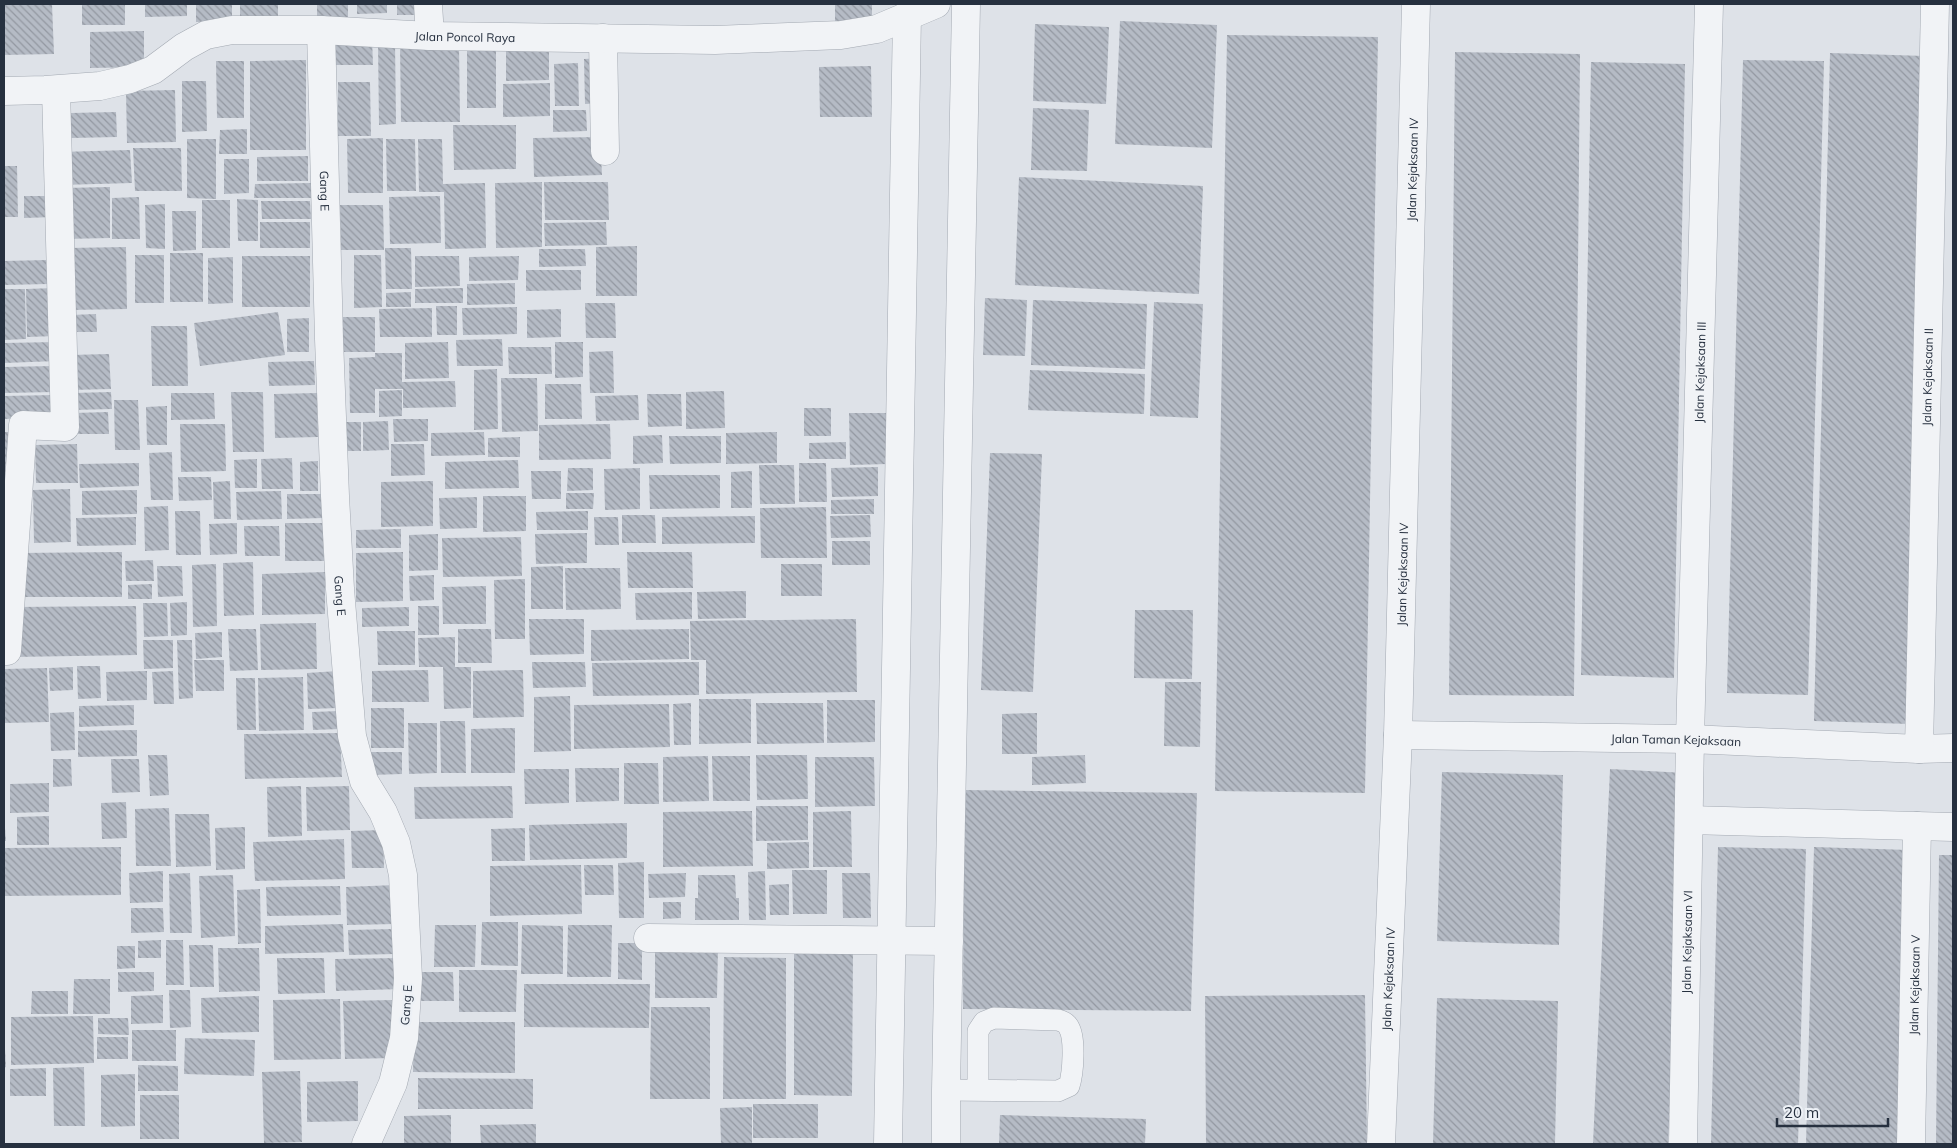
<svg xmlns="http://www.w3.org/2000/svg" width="1957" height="1148" viewBox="0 0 1957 1148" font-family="Mulish,sans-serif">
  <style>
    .building { fill: url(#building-back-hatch) }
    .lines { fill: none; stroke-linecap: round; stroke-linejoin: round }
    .lane-casing { stroke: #a3a9b2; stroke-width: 22 }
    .street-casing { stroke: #a3a9b2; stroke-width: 29 }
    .lane { stroke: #f1f3f6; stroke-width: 21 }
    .street { stroke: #f1f3f6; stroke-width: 28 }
    .labels { text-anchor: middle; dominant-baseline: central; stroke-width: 4.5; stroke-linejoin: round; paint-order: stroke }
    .street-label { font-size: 12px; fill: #26303f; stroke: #edf1f6 }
  </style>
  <defs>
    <pattern id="building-back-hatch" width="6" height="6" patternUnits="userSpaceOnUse" patternTransform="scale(1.25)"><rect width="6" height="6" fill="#b5bbc5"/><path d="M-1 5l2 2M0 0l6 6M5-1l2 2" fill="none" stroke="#9398a1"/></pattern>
  </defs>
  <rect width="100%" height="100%" fill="#dee2e8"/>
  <!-- building -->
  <path class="building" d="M4,4h48l2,50 -50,1z
    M82,4h43v21h-43z
    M145,4h42v12l-42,1z
    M196,4h36v18h-36z
    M240,4h38v19h-38z
    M317,4h31v16h-31z
    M357,4h30v9l-30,1z
    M397,4h26v11h-26z
    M835,4h37v24h-37z
    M1120,21l97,4 -5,123 -97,-4z
    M1035,24l74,3 -3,77 -73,-3z
    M144,31v36l-54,1v-36z
    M1227,35l151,2 -13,756 -150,-2z
    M332,38h40l1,27h-41z
    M378,42h17l1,82 -17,1z
    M459,43l1,79h-59l-1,-78z
    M506,47h43v33l-43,1z
    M467,51h29v57h-29z
    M1455,52l125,2 -6,642 -125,-1z
    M1830,53l95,3 -15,668 -96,-3z
    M603,58l1,45 -19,1 -1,-45z
    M306,60v90h-56v-89z
    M1743,60l81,1 -16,634 -81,-2z
    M216,61h28v57h-27z
    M1591,62l94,2 -11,614 -93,-3z
    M578,63l1,43h-24l-1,-42z
    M871,66l1,51h-52l-1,-50z
    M182,81h24l1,50 -25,1z
    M338,82h32l1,54h-33z
    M550,83v33l-47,1v-33z
    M175,90l1,52 -49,1 -1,-52z
    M1033,108l56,2 -2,61 -56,-1z
    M553,110h33l1,21 -34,1z
    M116,112l1,25 -46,1v-25z
    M453,125h63v44l-62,1z
    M247,129v25h-28l1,-24z
    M600,137l2,38 -68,2 -1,-39z
    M383,138v55h-35l-1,-54z
    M187,139h29v60l-29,-1z
    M386,139h29l1,52h-29z
    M418,139h24l1,45 42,-1 1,65 -41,1 -1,-57h-25z
    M133,148h48l1,43h-47z
    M130,150l2,33 -71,2 -1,-33z
    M308,156v25h-51v-24z
    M224,159h25v34l-25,1z
    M4,166h13l1,51h-14z
    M1019,177l184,9 -4,108 -184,-9z
    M542,182v65l-46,1 -1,-65z
    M544,182h64l1,38h-64z
    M311,183v15h-57l1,-14z
    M110,187v51l-46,1v-51z
    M24,196h29l1,21 -30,1z
    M440,196l1,47 -51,1 -1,-47z
    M139,197l1,42h-28v-41z
    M237,199l21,1v41h-20z
    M202,200h28v48h-28z
    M261,201h49l1,18h-49z
    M165,204v45l-19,-1 -1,-43z
    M340,205h43l1,45h-43z
    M172,211h24v39l-23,1z
    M260,222h50v26h-50z
    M606,222l1,23 -62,1 -1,-23z
    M637,246v50h-41v-49z
    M126,247l1,62 -58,1 -1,-62z
    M385,248h26l1,41h-26z
    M539,249h46l1,17 -47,1z
    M170,253h33v49h-33z
    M135,255h29v48h-29z
    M354,255h27l1,52 -28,1z
    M242,256h68v51h-68z
    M415,256h44l1,30 -45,1z
    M519,256l-1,24 -49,1v-24z
    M233,257v46l-25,1v-46z
    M48,260v24l-44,1v-24z
    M526,270h55v20l-55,1z
    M515,283v21l-48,1v-21z
    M55,288l1,48 -29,1 -1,-48z
    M463,288v15h-48v-14z
    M4,289h21l1,50 -22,1z
    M411,292v15h-25v-14z
    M985,298l42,2 -2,56 -42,-1z
    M1033,300l114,4 -2,65 -114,-4z
    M1154,302l49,2 -5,114 -48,-2z
    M585,303h30l1,35h-30z
    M436,306h21v29h-20z
    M517,307v27l-54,1 -1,-27z
    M432,308v29h-52l-1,-28z
    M561,309v28l-34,1v-28z
    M278,312l7,43 -85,11 -6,-43z
    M96,314l1,18h-26v-17z
    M343,317h32v35h-32z
    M309,318v34h-22v-33z
    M151,326h36l1,60h-36z
    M502,339l1,27h-46l-1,-26z
    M57,342v19l-53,2v-20z
    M448,342l1,36 -44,1v-36z
    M555,342h28v35l-28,1z
    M508,347h43l1,27h-43z
    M613,351l1,42h-24l-1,-41z
    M375,353h27v29l53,-1 1,26 -53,1v-19h-28v24h-25l-1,-55 26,-1z
    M109,354l2,35 -41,1v-35z
    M314,361l1,24 -46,1 -1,-24z
    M53,366l1,26 -50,1v-26z
    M497,369l1,60 -24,1v-60z
    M1030,370l115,4 -1,40 -116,-4z
    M501,378h36l1,53 -36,1z
    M545,384h36l1,35h-37z
    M402,390v26l-23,1v-26z
    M724,391l1,37 -39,1v-37z
    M111,392l1,17 -39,1v-17z
    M231,392h32l1,60h-31z
    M171,393h43l1,26 -44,1z
    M317,393l1,44 -43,1 -1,-44z
    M647,394h34l1,32 -34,1z
    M55,395v22l-51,2v-23z
    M638,395l1,25 -43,1 -1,-25z
    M114,400h24l2,50h-25z
    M167,406v39h-20l-1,-38z
    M804,408h27v28h-27z
    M108,412l1,22h-35v-21z
    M849,413h38l1,51 -38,1z
    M393,419h35v22l-34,1z
    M388,421l1,29 -26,1v-29z
    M336,422h25v29h-24z
    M180,424h45l1,47 -45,1z
    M610,424l1,35 -72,1v-35z
    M4,432h9l1,40h-10z
    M484,432l1,23 -54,1v-23z
    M777,432v31l-51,1v-31z
    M662,435l1,28 -30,1v-28z
    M669,436h52v27l-51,1z
    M520,437v20h-32v-19z
    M846,442v17h-37v-16z
    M77,444l1,39h-42l-1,-38z
    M391,444h33l1,31 -34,1z
    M172,452l1,48h-22l-2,-47z
    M990,453l52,1 -9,238 -52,-2z
    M292,458l1,31h-31l-1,-30z
    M257,459v29h-22l-1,-28z
    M518,460l1,28 -74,1v-27z
    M318,461v30h-18v-29z
    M139,463v23l-59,2 -1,-24z
    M799,463h27l1,39h-28z
    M759,465h35l1,39h-35z
    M878,467v29l-46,1 -1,-29z
    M568,468h25v22l-26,1z
    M640,468v41l-35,1 -1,-41z
    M531,471h30v28h-29z
    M752,471v37h-21v-36z
    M649,475h71v33l-70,1z
    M178,477h33l1,23 -33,1z
    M230,481l1,38h-17l-1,-37z
    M433,481v45l-52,1v-45z
    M70,489l1,53 -37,1 -1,-53z
    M137,490v24l-55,1v-24z
    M281,491l1,28 -45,1 -1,-28z
    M566,493h28l-1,16h-27z
    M287,494h35l1,24 -36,1z
    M483,496h43v35l-43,1z
    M477,497v31l-37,1 -1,-31z
    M874,499v15h-43v-14z
    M168,506l1,44 -24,1 -1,-44z
    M826,507l1,51h-66l-1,-50z
    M175,511h25l1,44h-25z
    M588,511v19h-51l-1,-18z
    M622,515h33l1,28h-34z
    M870,515l1,22 -40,1 -1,-22z
    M755,516v27l-93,1v-27z
    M136,517v28l-59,1 -1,-28z
    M594,517h24l1,28h-24z
    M237,523v31l-27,1 -1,-31z
    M285,523h38l1,38h-39z
    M244,526h35l1,30h-35z
    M401,529v19h-45v-18z
    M587,533v30l-51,1 -1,-30z
    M438,534v36l-29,1v-36z
    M521,537l1,39 -79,1 -1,-39z
    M832,541h38v24h-38z
    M122,552v45h-103v-44z
    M403,552v49l-47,1v-49z
    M627,552h65l1,36h-65z
    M153,560l1,21h-28l-1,-20z
    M253,562l1,53 -30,1 -1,-53z
    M216,564l1,62 -24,1 -1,-62z
    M781,564h41v32h-41z
    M157,566h25l1,30 -25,1z
    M563,566v43h-32v-42z
    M565,568h55l1,41 -55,1z
    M325,572v42l-63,1v-41z
    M434,575v25l-24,1 -1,-25z
    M525,579v60h-30l-1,-59z
    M152,584v15h-24v-14z
    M486,586v38h-43l-1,-37z
    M746,591v27l-48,1 -1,-27z
    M692,592v27l-56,1 -1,-27z
    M187,602v33l-16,1 -1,-33z
    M143,603h24l1,33 -24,1z
    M136,606l1,49 -124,2v-50z
    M418,606h21v29h-21z
    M409,607v19l-47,1v-19z
    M1135,610h58l-1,69 -58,-1z
    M529,619h55v35l-54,1z
    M856,619l1,73 -151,2v-34h-15l-1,-39z
    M316,623l1,46 -56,1 -1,-46z
    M228,629h28l2,41 -28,1z
    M458,629h33l1,34h-34z
    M689,629v30l-98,2v-31z
    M377,631h38v34h-37z
    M222,632v25l-26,2 -1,-26z
    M455,637v30h16v41l-27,1 -1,-42h-24l-1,-29z
    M143,640h30v28l-29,1z
    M177,640h15l1,58 -14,1z
    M194,660h30v31h-28z
    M532,662h53l1,25 -53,1z
    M699,662v33l-106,1 -1,-33z
    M77,666h23l1,32 -23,1z
    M73,667v23l-23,1 -1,-23z
    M47,668l2,54 -45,1v-54z
    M428,670l1,32h-57v-31z
    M523,670l1,47 -51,1v-47z
    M147,671v29l-40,1 -1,-29z
    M173,671l1,33h-20l-2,-32z
    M338,671v37l-30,1 -1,-36z
    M303,677l1,53 -45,1 -1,-53z
    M236,678h19l1,52h-19z
    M1165,682h36l-1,65 -36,-1z
    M570,696l1,55 -37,1v-55z
    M699,699h52v44l-52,1z
    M827,700h48v42l-48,1z
    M691,703v42h-17l-1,-41z
    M756,703h67l1,40 -67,1z
    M669,704l1,43 -96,2v-44z
    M134,705v20l-55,2v-21z
    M371,708h33v40h-33z
    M340,711v18l-27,1 -1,-18z
    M74,712l1,38 -24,1 -1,-38z
    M1037,713v41h-35v-40z
    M440,721h25l1,52h-25z
    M408,723h29v50l-28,1z
    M515,728v45h-44v-44z
    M137,730v26l-59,1v-26z
    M340,733l2,44 -97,2 -1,-45z
    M371,752h31v22l-31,1z
    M148,755h19l2,40 -19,1z
    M756,755h51l1,44 -51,1z
    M1085,755l1,28 -54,2v-28z
    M708,756l1,45 -46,1v-45z
    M712,756h38v45h-37z
    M815,757h59l1,49 -60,1z
    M53,759h18l1,27 -19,1z
    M111,759h28l1,33 -28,1z
    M624,763h34l1,41h-35z
    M575,768h44v33l-43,1z
    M524,769h45v34l-44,1z
    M1610,769l76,4 -18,371h-75z
    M1442,772l121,3 -4,170 -122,-4z
    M49,783v29l-39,1v-29z
    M301,786l1,50 -34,1 -1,-50z
    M349,786l1,44 -43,1 -1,-44z
    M512,786l1,32 -98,1 -1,-32z
    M964,790l233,3 -6,218 -228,-2z
    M126,802l1,36 -25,1 -1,-36z
    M756,806h52v34l-52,1z
    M169,808l2,58h-35l-1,-57z
    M752,811l1,55 -90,1v-55z
    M851,811l1,56h-39v-55z
    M175,814h34l2,52 -35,1z
    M49,816v29h-32v-28z
    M627,823v35l-97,2 -1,-35z
    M245,827v42l-29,1 -1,-42z
    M4,828h1l1,13h-2z
    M525,828v33h-33l-1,-32z
    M383,830l1,38h-32l-1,-37z
    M344,839l1,40 -90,2 -2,-39z
    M809,842v26l-42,1v-26z
    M121,847v48l-117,1v-48z
    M1718,847l88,2 -8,295h-87z
    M1814,847l95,3 -8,294h-95z
    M1939,855h14v289h-17z
    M644,862v56h-25l-1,-55z
    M581,865l1,49 -92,2v-50z
    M584,865h29l1,30h-29z
    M792,870h35v44h-34z
    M163,871v31l-33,1 -1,-30z
    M765,871l1,49h-17l-1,-48z
    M190,873l2,60h-22l-1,-59z
    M686,873l-1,24 -36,1 -1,-24z
    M842,873h28l1,45h-28z
    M233,875l2,61 -34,2 -2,-62z
    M698,875h37l1,23h3v22h-44v-22h3z
    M789,884v31h-19l-1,-30z
    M395,885l1,39 -49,1 -1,-38z
    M340,886l1,29 -74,1 -1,-29z
    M260,889l1,54 -23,1 -1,-54z
    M663,902h18v16l-18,1z
    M131,908h32l1,24 -33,1z
    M482,922h36v44l-37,-1z
    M343,924l1,28 -79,2v-28z
    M435,925h41l-1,42h-41z
    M522,925l41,1v48h-42z
    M568,925h44l-1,52h-44z
    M395,929v25l-46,1 -1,-25z
    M161,940v18h-23v-17z
    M166,940h17l1,45h-18z
    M618,943h24v37l-24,-1z
    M189,945h24l1,42h-24z
    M117,946h18v22l-18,1z
    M655,947h63l-1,51h-62z
    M218,948h41l1,43 -41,1z
    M794,951h59l-1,145 -58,-1z
    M724,957l62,1v141h-63z
    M277,958h47l1,35 -47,1z
    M400,958l1,31 -65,2 -1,-32z
    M459,970h58l-1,42h-57z
    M118,972h36v19l-36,1z
    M420,972h33l1,29h-35z
    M74,979h36v35h-37z
    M524,984h126l-1,44 -125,-1z
    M169,990h21l1,37 -21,1z
    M32,991h36v23h-37z
    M163,995v28l-32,1v-28z
    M1365,995l2,149h-161l-1,-148z
    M259,996v36l-57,1 -1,-35z
    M1437,998l121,3 -3,143h-122z
    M340,999l1,60 -67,1 -1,-60z
    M393,1000l1,58 -49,1 -2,-58z
    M651,1007h59v92h-60z
    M93,1016l1,47 -83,2v-48z
    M98,1018h30l1,17 -31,-1z
    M414,1022h101v51l-102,-1z
    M132,1030h44v31h-44z
    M97,1037h31v22h-31z
    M185,1038l70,2 -1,36 -70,-2z
    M4,1049h1l1,18 -2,1z
    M138,1065l40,1v25h-40z
    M84,1067l1,59h-31l-1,-58z
    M46,1068v28h-36v-27z
    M300,1071l2,71 -38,1 -2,-71z
    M135,1074v52l-34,1v-52z
    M418,1078l115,1v30h-115z
    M358,1081v40l-51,1v-40z
    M140,1095h39v44h-39z
    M753,1104h65v34h-65z
    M752,1107v37h-31l-1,-36z
    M451,1115v29h-47v-28z
    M1000,1115l146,4 -1,25h-146z
    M536,1124v20h-55l-1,-19z"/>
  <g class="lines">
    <!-- lane casing -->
    <g class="lane-casing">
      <path id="lane" d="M946,1090l112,1 11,-5c4,-12 7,-49 -1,-60 -2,-3 -6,-5 -10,-6l-64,-2 -10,4 -6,9v58"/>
    </g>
    <!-- street casing -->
    <g class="street-casing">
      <g id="street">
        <path d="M428,4l2,32"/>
        <path id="s1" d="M321,30l8,309 6,157 5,93 12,147 12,45 19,31 13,31 7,32 5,103 -4,60 -11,45 -27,61"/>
        <path d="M603,38l2,113"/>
        <path id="s2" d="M4,91l41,-1 55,-4 30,-7 23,-9 31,-23 22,-12 26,-5h89l109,6 285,4 126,-5 36,-6 59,-25"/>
        <path d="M4,651h3l16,-226 42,2 -9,-337"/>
        <path id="s3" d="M1398,735l292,4 229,10 34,-1"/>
        <path id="s4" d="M1919,749l16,-745"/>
        <path d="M1689,820l264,7"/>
        <path d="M648,938l301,3"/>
        <path d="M888,1144l19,-1129"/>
        <path d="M946,1144v-54l20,-1086"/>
        <path id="s5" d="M1381,1144l17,-409 18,-731"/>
        <path id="s6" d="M1683,1144l7,-405 19,-735"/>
        <path id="s7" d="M1911,1144l6,-318"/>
      </g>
    </g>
    <!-- lane -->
    <use href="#lane" class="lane"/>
    <!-- street -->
    <use href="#street" class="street"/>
  </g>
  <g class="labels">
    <!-- street labels -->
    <g class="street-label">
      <text stroke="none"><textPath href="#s2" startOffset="475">Jalan Poncol Raya</textPath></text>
      <text stroke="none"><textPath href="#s5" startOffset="975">Jalan Kejaksaan IV</textPath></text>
      <text stroke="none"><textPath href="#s1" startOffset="161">Gang E</textPath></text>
      <text stroke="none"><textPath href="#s6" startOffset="772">Jalan Kejaksaan III</textPath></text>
      <text stroke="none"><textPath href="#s4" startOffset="372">Jalan Kejaksaan II</textPath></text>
      <text stroke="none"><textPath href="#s5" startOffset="570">Jalan Kejaksaan IV</textPath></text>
      <text stroke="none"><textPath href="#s1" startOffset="566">Gang E</textPath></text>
      <text stroke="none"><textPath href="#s3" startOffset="278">Jalan Taman Kejaksaan</textPath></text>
      <text stroke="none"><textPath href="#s6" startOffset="202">Jalan Kejaksaan VI</textPath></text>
      <text stroke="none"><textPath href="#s5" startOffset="165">Jalan Kejaksaan IV</textPath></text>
      <text stroke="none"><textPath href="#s7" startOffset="159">Jalan Kejaksaan V</textPath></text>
      <text transform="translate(406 1005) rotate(-86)">Gang E</text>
    </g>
  </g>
  <!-- border -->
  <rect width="1957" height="1148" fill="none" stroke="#26303f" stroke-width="10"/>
  <!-- scale -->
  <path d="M1777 1118v8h111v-8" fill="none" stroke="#26303f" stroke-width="2.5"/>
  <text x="1784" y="1118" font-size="15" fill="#26303f" stroke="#edf1f6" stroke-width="4" paint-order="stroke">20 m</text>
</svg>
